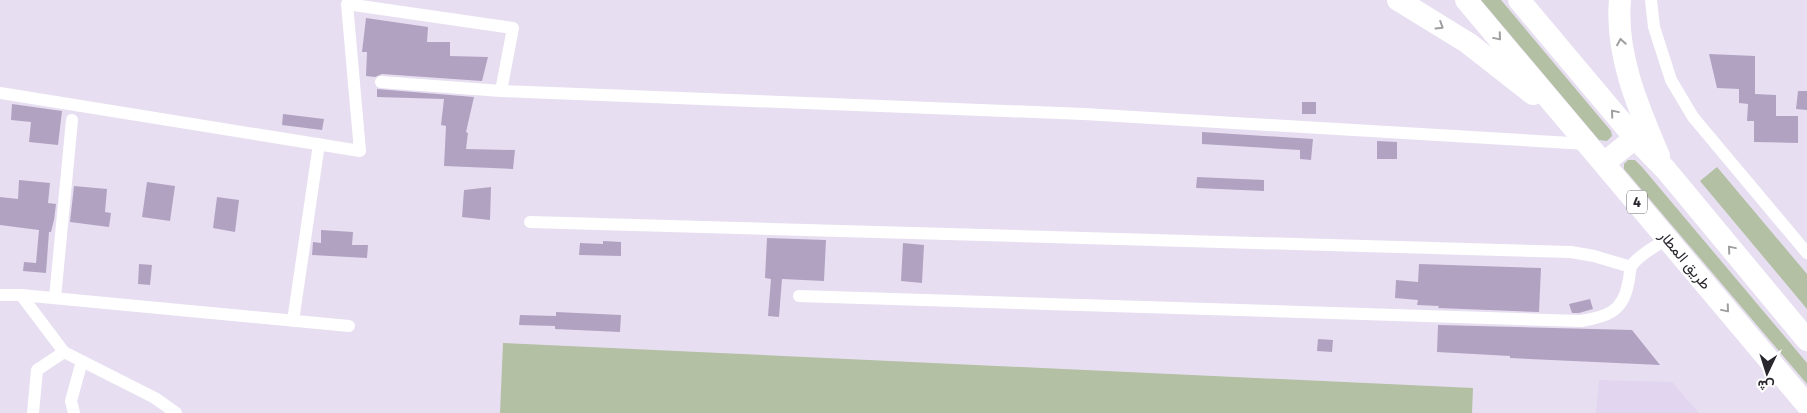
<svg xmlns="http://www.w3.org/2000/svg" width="1807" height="413" viewBox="0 0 1807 413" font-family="'Fira Sans',Vazirmatn,sans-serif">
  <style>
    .built { fill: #e1d5ef }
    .green { fill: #b3c0a3 }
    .building { fill: #b1a2c2 }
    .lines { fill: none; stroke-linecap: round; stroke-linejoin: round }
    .street { stroke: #fff; stroke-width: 12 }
    .highway { stroke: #fff; stroke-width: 22 }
    .oneway { stroke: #9f9da0 }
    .labels { text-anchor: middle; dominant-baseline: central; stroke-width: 4; stroke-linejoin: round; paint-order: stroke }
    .shield { fill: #fff; stroke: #69676c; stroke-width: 1 }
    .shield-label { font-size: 14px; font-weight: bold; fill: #29262d }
    .street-label { font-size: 15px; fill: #29262d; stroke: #fff }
  </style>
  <rect width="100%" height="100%" fill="#e7dff1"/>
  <!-- built -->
  <path class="built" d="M1599,380l73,2 27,31h-103z"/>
  <!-- green -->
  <path class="green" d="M1481,0h20l110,131 1,5 -5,5 -8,-1z
    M1628,160h7l7,7 165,196v21l-183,-215v-5z
    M1717,167l90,107v35l-107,-128z
    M503,343l970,45 -1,25h-972z"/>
  <!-- building -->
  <path class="building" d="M366,18l62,9 -1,15h23v14l38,1 -6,24 -100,-7 -7,3 -9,-1 1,-24h-5z
    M1709,54l46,2v38l21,1v21h22v27l-44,-1v-21h-7l1,-17 -9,-1v-14l-22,-1z
    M377,89l97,8 -8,35 2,1 -2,16 49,1 -2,19 -69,-3 2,-40 -5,-1 3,-26 -67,-2z
    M1798,91h9v19l-11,-1z
    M1302,102h14v12h-14z
    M12,104l50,7 -4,34 -29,-3 2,-20 -20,-2z
    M283,114l41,5 -2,11 -40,-5z
    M1202,132l111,7 -2,21 -11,-1v-9l-98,-6z
    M1377,141l20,1v17h-20z
    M1197,177l67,3v11l-68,-3z
    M19,180l31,3 -2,20 8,1 -2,16 -3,12h-2l-3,41 -23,-2 1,-9 12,1 3,-33 -39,-5v-28l18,2z
    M147,182l28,4 -5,35 -28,-4z
    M74,186l33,3 -2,23 6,1 -2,14 -39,-5z
    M491,187l-1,33 -28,-3 2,-27z
    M217,197l22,3 -4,32 -22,-4z
    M321,230l32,2 -1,13h16l-1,13 -55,-3 1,-13 8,1z
    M767,238l59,2 -2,41 -42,-2 -3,38 -11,-1 3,-37 -6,-1z
    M603,241l18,1v14l-42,-1 1,-12 23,1z
    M903,243l21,2 -2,38 -21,-2z
    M139,264l13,1 -2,20 -12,-1z
    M1419,264l122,4 -2,44 -101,-4 1,-2 -22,-1 1,-5 -23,-2 1,-18 22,2z
    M1590,299l3,10 -14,4h-7l-3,-9z
    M556,312l65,3 -1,17 -65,-3v-3l-36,-1 1,-10 36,1z
    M1438,325l194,5 28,35 -150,-7v-2l-73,-4z
    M1318,339l15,1 -1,12 -15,-1z"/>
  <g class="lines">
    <!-- street -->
    <path class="street" d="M1651,0l3,27 17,53 22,37 114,136
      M501,91l583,23 504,30
      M0,93l360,58 -13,-147 166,24 -12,63 -120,-9
      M530,222l1041,30 23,4 37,11
      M0,295h21l43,57 91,46 21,15
      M21,295l328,31
      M799,296l782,25c25,-4 42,-9 47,-37 2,-6 1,-14 4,-19 8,-11 23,-18 34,-26
      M55,298l17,-178
      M293,321l26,-177
      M33,413l4,-43 27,-18
      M74,413l-3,-12 11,-40"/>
    <!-- highway -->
    <path class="highway" d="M1398,0l70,43 65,51
      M1466,0l341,405
      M1519,0l116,138 31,32 141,170
      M1620,0c-5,54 18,107 39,156
      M1604,163l31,-25"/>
  </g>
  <!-- one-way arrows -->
  <defs><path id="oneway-chevron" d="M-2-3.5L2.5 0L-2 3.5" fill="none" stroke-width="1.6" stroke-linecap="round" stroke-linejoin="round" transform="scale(1.25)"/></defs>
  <g class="oneway">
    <use href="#oneway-chevron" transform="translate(1440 26) rotate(32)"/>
    <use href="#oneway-chevron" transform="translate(1498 37) rotate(50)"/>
    <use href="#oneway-chevron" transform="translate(1621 42) rotate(-99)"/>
    <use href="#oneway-chevron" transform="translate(1614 113) rotate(-130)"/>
    <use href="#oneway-chevron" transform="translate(1731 249) rotate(-130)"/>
    <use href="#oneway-chevron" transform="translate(1726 309) rotate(50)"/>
  </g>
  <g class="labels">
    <!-- shield labels -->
    <rect class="shield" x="1627" y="190.5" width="20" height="23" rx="4"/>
    <g class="shield-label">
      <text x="1637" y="202">4</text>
    </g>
    <!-- street labels -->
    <g class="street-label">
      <text transform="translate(1685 260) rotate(50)">طريق المطار</text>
    </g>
  </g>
  <!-- north arrow -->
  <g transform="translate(1767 373) rotate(184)" stroke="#ffffff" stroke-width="4" paint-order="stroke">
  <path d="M0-4L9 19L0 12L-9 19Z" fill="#29262d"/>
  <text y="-8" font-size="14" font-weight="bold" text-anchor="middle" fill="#29262d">ش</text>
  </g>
</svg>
